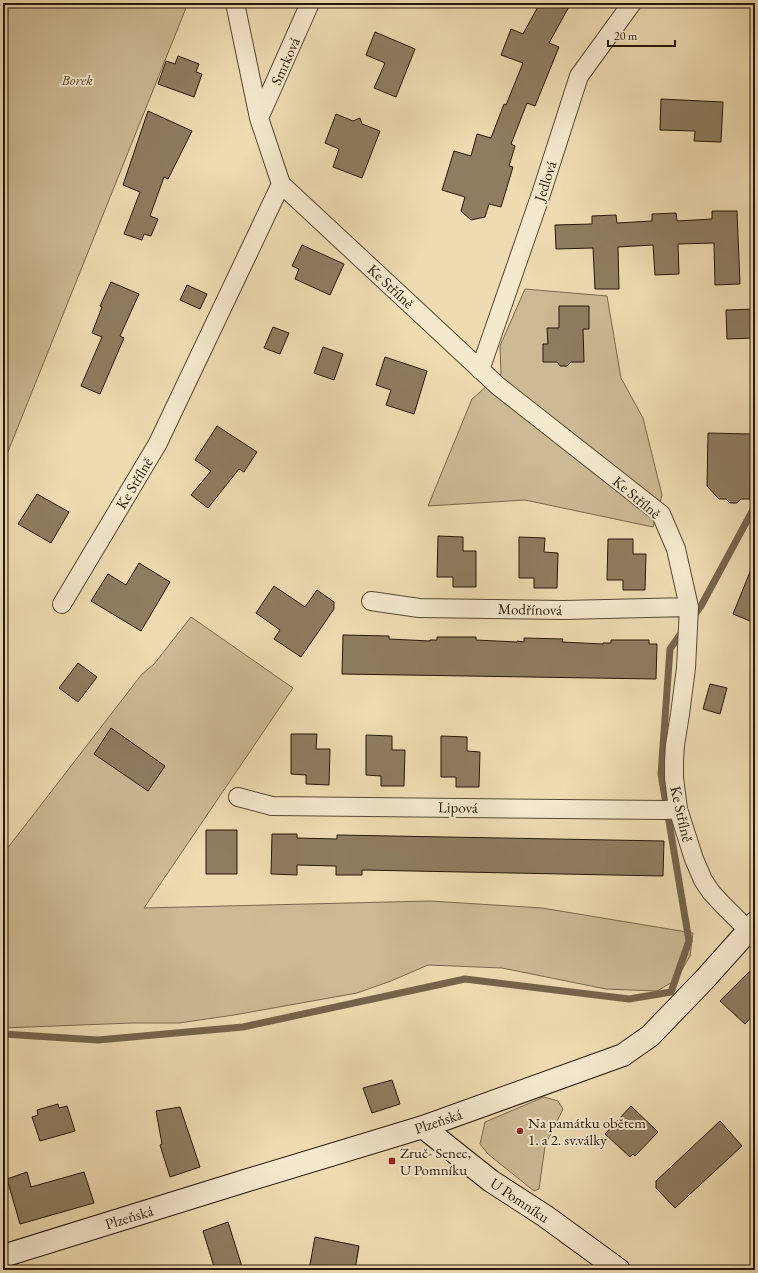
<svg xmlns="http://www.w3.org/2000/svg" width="758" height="1273" viewBox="0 0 758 1273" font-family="'EB Garamond',serif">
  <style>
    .green { fill: #ccba95; stroke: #79684e }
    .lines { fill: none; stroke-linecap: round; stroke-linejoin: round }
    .stream { stroke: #75644b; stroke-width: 7 }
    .building { fill: #8e7d60; stroke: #261707 }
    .street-casing { stroke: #584832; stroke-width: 20 }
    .secondary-casing { stroke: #261707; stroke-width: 24 }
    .street { stroke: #f4e8cd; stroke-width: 18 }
    .secondary { stroke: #f4e8cd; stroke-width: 22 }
    .poi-dot { fill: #8f2418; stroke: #f4e8cd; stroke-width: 1.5 }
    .labels { text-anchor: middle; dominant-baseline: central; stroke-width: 4; stroke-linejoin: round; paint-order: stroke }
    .street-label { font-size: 15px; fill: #261707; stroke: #f4e8cd }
    .park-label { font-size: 15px; font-style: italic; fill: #584832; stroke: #f4e8cd }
    .poi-label { font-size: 15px; fill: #261707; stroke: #f4e8cd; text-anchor: start }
  </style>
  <rect width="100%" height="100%" fill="#eedbb2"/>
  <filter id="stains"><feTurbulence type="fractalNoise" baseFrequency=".005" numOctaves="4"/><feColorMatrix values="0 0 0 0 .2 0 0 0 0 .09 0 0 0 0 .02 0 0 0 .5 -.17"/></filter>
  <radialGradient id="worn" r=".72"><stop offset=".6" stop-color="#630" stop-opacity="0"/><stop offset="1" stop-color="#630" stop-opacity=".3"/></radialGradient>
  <!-- green -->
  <path class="green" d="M3,3h185l-185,461z
    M525,289l82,7 14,82 22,40 19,77 -9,32 -128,-27 -97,6 44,-107 29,-25 -1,-28z
    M191,617l102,71 -149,220 286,-7 112,7 151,25 -3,23 -14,24 -19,11 -51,-2 -104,-21 -74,-3 -37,16 -34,12 -123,22 -55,8h-47l-129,5v-174l139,-180 12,-10z
    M544,1097l14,4 5,8 -18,37 -6,43 -5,2 -46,-37 -8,-10 5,-22z"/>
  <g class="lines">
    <!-- stream -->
    <path class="stream" d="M693,617l8,-11 54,-100
      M3,1034l95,6 145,-13 222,-48 164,20 42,-7 18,-51 -28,-167 9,-125 14,-20"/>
  </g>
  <!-- building -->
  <path class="building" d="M540,3h31l-22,40 10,4 -24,59 -8,-3 -16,41 4,2 -6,20 4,1 -12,40 -12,-3 -4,13 -14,3 -10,-9 4,-14 -23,-7 12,-39 17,5 6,-22 14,4 13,-34 2,1 17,-42 -22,-8 10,-26 12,5z
    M375,32l40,17 -19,48 -22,-9 11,-25 -19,-8z
    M178,56l21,8 -3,8 6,2 -8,23 -36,-13 8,-23 9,3z
    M661,99l62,3 -2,40 -27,-1 1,-10 -35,-1z
    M148,111l44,20 -24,48 -4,-2 -14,39 8,3 -7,17 -7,-2 -2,6 -18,-6 16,-42 -17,-7z
    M336,114l17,7 7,-3 2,6 18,7 -18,47 -29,-11 6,-18 -14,-6z
    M712,211h25l3,73 -25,1 -1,-42 -36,1 1,30 -24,1 -2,-30 -35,2 1,42h-24l-2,-41 -37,1 -1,-24 37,-1v-8l24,-1 1,8 35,-2v-7l24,-1 1,8 35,-2z
    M302,245l42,19 -14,31 -35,-16 4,-10 -7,-3z
    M111,282l28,12 -19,42 4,2 -24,56 -19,-8 21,-49 -10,-4 10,-26 -2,-1z
    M187,285l20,9 -7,15 -20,-9z
    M559,306h30v23h-6l1,33h-13l-4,4h-7l-3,-4h-14v-18h5l-1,-16h12z
    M755,309v29l-28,1 -1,-29z
    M273,327l16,6 -9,21 -16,-6z
    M323,347l20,7 -9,26 -20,-7z
    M385,357l42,14 -13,43 -28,-9 5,-15 -15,-5z
    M217,426l40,26 -13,20 -5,-3 -31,39 -17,-13 20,-24 -16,-11z
    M708,433l43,1 -1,65h-9l-4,4h-7l-4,-4h-7l-12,-13z
    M37,494l32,18 -18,31 -33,-19z
    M438,536l25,1v14h13v36h-23v-10h-16z
    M519,537l26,1 -1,14 14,1 -1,35h-23v-10h-15z
    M608,539h25v15h13l-1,36h-22v-10h-16z
    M754,562h1v61l-22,-9z
    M139,563l31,19 -29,49 -50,-30 17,-27 18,11z
    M274,586l31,21 12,-17 17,12v7l-33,48 -27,-18 6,-9 -24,-17z
    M343,635l46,1v3l41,2v-1h7v-3h39v3l41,2v-1l7,1v-4l39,1 -1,3 41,2v-1h8v-3h38v4h8l-1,35 -314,-5z
    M78,663l19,14 -19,25 -19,-14z
    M710,684l17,4 -7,26 -17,-5z
    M111,728l54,38 -17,25 -54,-37z
    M291,734h26l-1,15h14l-1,36 -23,-1v-9l-15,-1z
    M366,735l26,1v14h13l-1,36h-23v-10l-15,-1z
    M441,736l26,1v14l13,1 -1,35h-23v-10h-15z
    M206,830h31v44h-31z
    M272,834h25v4l40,1v-4l327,6 -1,35 -301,-6v5h-26v-9l-39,-1v10l-26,-1z
    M755,966v47l-10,11 -25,-23z
    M392,1080l8,24 -28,9 -9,-25z
    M58,1104l1,4 8,-2 8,25 -35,10 -8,-24 6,-2 -1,-5z
    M631,1106l27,26 -23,24 -2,-2 -3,3 -25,-23z
    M180,1107l20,60 -30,10 -10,-32 2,-1 -6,-33z
    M720,1121l22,25 -67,62 -19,-20v-7z
    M27,1172l4,15 53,-15 10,31 -74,21 -13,-45z
    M228,1222l15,48h-28l-12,-39z
    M315,1237l44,9 -4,24h-46z"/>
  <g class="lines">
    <!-- street casing -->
    <g class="street-casing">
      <path id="street" d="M235,3l24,115 22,66 217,202 163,128 15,35 13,58 -3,61 -6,46 -5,31 -1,16v17l4,31 16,50 9,21 8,12 12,13 32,32
        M259,118l51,-115
        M480,370l61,-176 38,-118 53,-73
        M371,601l48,7 145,2 125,-3
        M62,604l96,-161 123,-259
        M238,797l34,9 393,4 13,-1"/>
    </g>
    <!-- secondary casing -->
    <g class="secondary-casing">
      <path id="secondary" d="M423,1127l68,54 54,35 74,54
        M3,1256l245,-76 175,-53 200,-72 27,-19 54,-56 51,-57"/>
    </g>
    <!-- street -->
    <use href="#street" class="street"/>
    <!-- secondary -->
    <use href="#secondary" class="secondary"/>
  </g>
  <!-- markers -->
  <g class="poi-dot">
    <circle cx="520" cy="1131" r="4"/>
    <rect x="388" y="1157" width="8" height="8" rx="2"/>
  </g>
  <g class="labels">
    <!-- street labels -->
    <g class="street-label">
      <text transform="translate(285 61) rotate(-66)">Smrková</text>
      <text transform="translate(545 181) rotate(-72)">Jedlová</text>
      <text transform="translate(391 286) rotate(43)">Ke Střílně</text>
      <text transform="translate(134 483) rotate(-59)">Ke Střílně</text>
      <text transform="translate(637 497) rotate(40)">Ke Střílně</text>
      <text transform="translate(530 609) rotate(1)">Modřínová</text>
      <text transform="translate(458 807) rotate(1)">Lipová</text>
      <text transform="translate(682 814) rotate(77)">Ke Střílně</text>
      <text transform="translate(438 1121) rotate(-19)">Plzeňská</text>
      <text transform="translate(520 1200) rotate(34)">U Pomníku</text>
      <text transform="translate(129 1217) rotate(-17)">Plzeňská</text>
    </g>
    <!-- park labels -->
    <g class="park-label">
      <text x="77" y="79">Borek</text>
    </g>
    <!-- poi labels -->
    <g class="poi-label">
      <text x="528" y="1122">Na památku obětem<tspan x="528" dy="17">1. a 2. sv.války</tspan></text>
      <text x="400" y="1152">Zruč- Senec,<tspan x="400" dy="17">U Pomníku</tspan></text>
    </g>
  </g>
  <!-- margin -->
  <rect width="758" height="1273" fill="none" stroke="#eedbb2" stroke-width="16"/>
  <rect x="4" y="4" width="750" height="1265" fill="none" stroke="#261707" stroke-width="2"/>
  <rect x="8" y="8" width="742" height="1257" fill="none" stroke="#261707"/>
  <!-- scale -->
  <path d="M608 40v6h67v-6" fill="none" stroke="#261707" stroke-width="2"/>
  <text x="614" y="40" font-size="12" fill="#261707" stroke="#f4e8cd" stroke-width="3" paint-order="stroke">20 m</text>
  <rect width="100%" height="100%" filter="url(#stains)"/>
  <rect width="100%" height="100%" fill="url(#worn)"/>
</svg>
